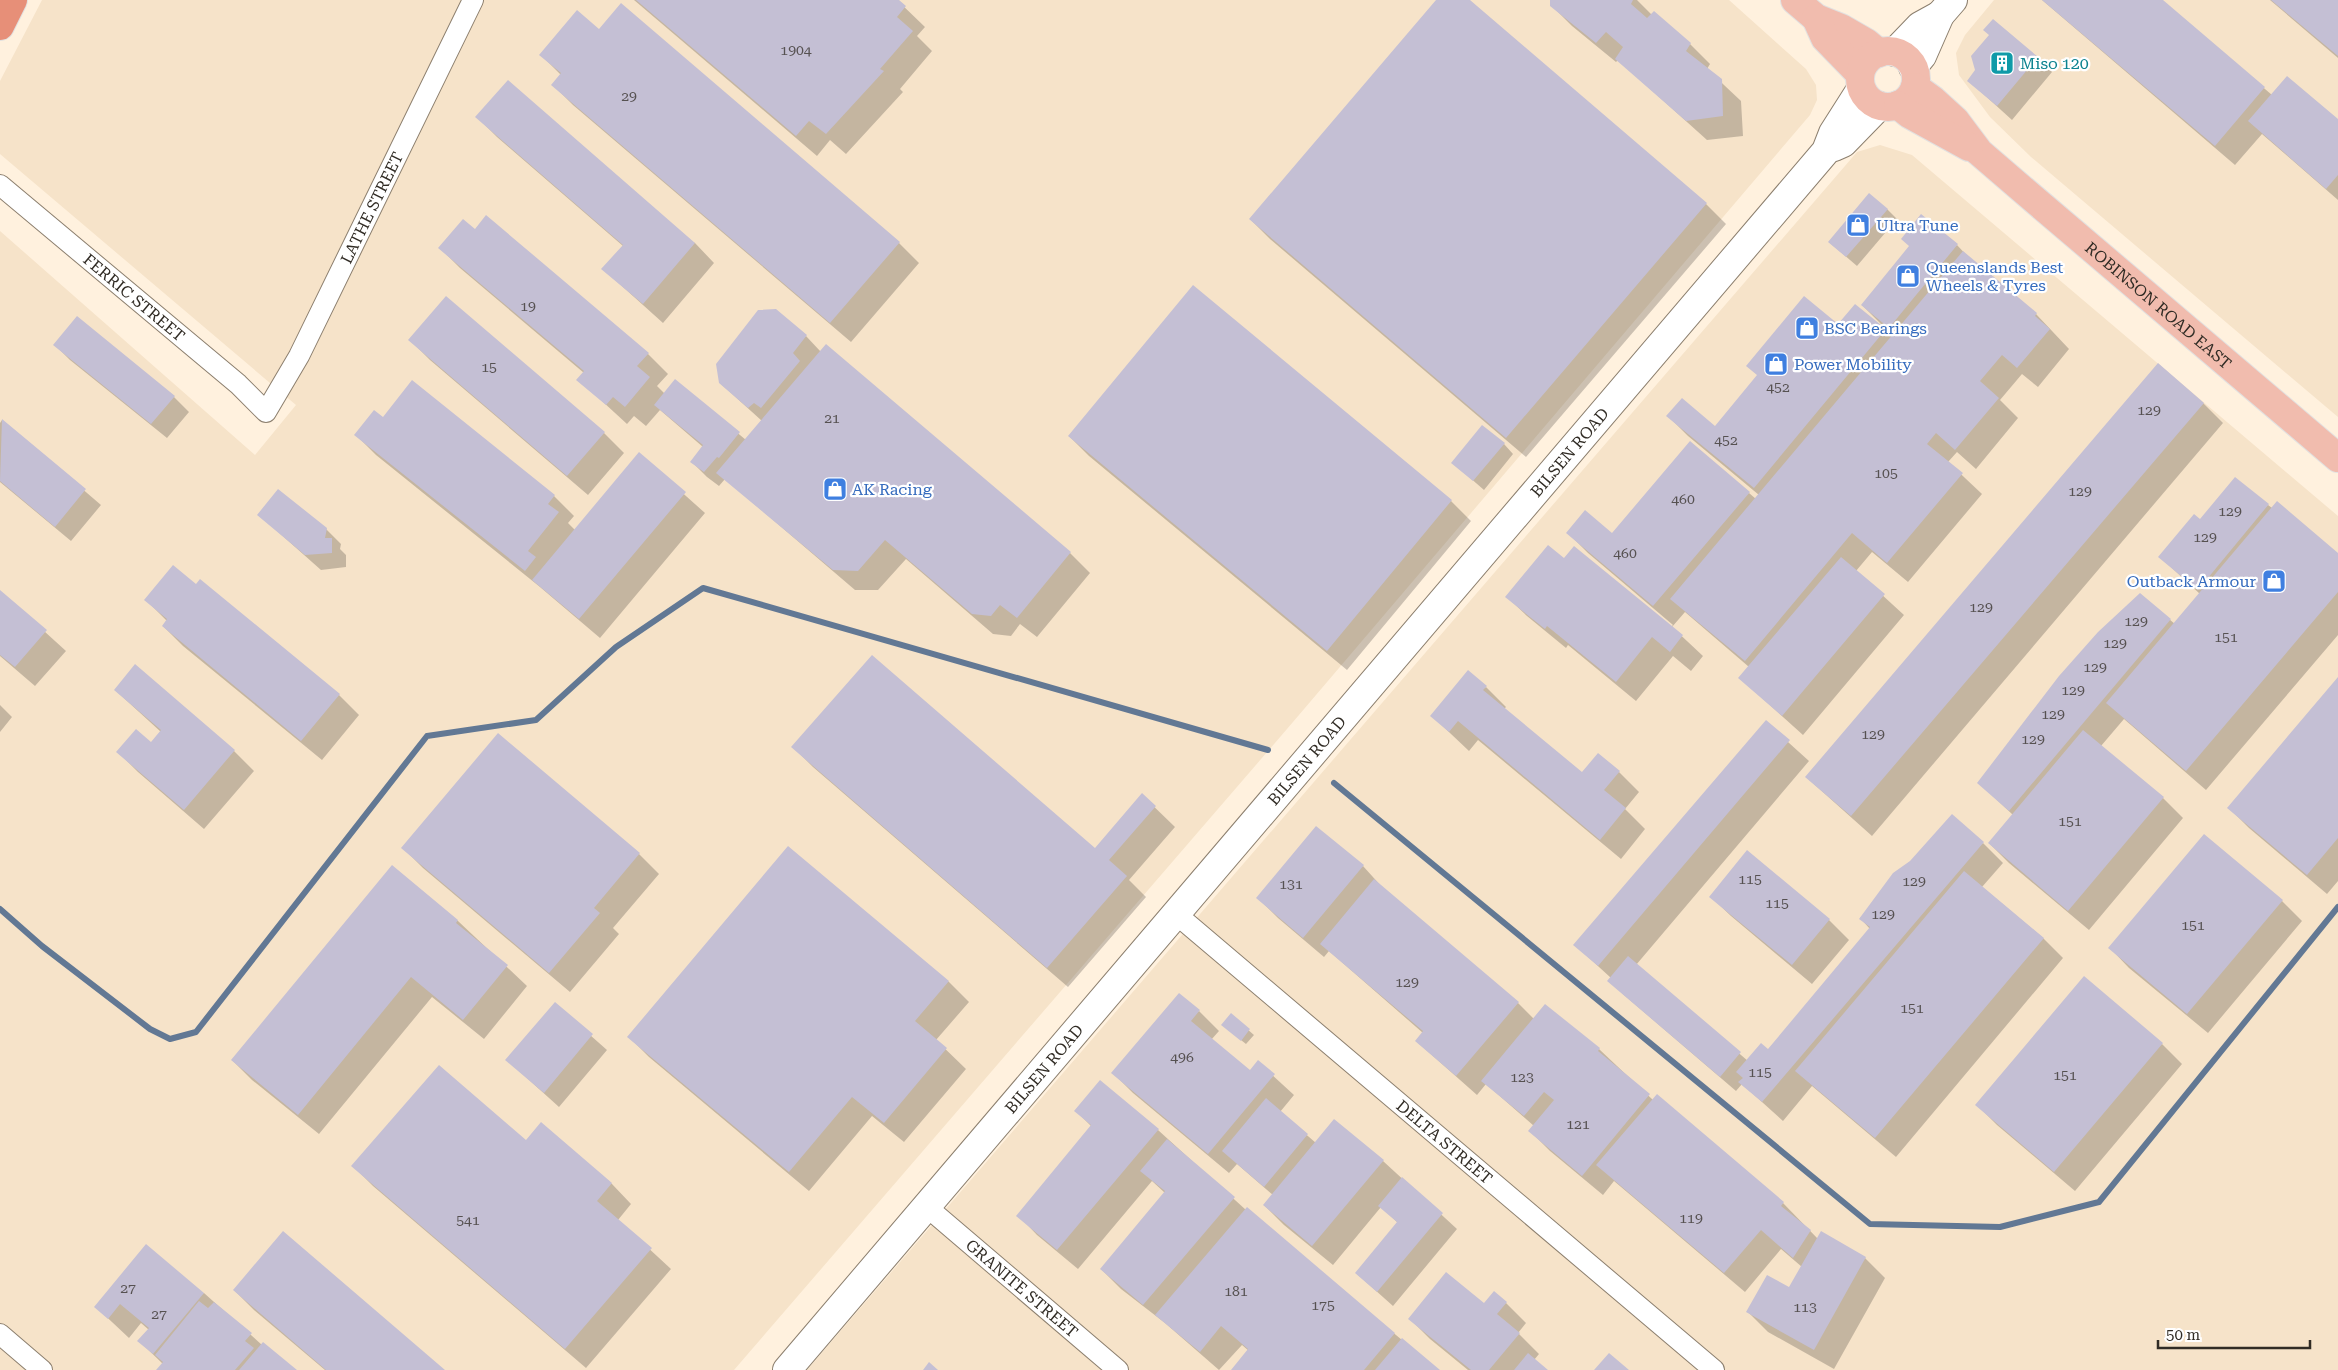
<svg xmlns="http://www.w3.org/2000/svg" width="2338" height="1370" viewBox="0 0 2338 1370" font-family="'Roboto Serif',serif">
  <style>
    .built { fill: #f6e3c9 }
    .shadow { fill: #0003; fill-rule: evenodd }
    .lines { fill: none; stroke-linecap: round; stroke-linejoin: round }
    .stream { stroke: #627894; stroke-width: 6 }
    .building { fill: #c4bfd4 }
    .street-casing { stroke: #8c7f6e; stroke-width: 22 }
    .secondary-casing { stroke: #8c7f6e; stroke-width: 30 }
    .primary-casing { stroke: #e2e1e0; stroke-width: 30 }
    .highway-casing { stroke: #e2e1e0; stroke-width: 30 }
    .street { stroke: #fff; stroke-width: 20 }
    .secondary { stroke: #fff; stroke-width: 28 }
    .primary { stroke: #f1bcae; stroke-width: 28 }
    .highway { stroke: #e78f78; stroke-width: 28 }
    .labels { text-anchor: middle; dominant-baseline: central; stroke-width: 4.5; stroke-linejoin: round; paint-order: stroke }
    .number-label { font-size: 14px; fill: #565151 }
    .culture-label { font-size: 16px; fill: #0d838f; stroke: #fff; text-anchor: start }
    .street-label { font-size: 16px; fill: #312c25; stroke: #fff }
    .shop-label { font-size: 16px; fill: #366cbe; stroke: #fff; text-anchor: start }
  </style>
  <rect width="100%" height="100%" fill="#fff1de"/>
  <!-- built -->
  <path class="built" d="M42,0h1687l77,69 10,16 1,15 -7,15 -517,607 -559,648h-734v-1139l255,224 41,-50 -296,-251v-73z
    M1994,0h344v417l-307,-260 -41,-40 -31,-42 -3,-22 9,-18z
    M1880,145l32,10 426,361v854h-1531l1050,-1218z"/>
  <!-- shadow -->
  <path class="shadow" d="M634,0h263l28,27 -8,9 15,15 -32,38 3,3 -57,62 -16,-14 -13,16z
    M1438,0h30l238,204 20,20 -200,233 -256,-218 -20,-20z
    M1551,0h86l15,15 38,29 20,20 -3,5 34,32 2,35 -36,4 -89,-80 -2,2 -44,-36 -20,-20z
    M2042,0h119l111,95 66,26v79l-76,-66 -27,31z
    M2270,0h68v58z
    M621,5l278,238 20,20 -68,79 -278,-237 -20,-20 8,-10 -20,-20 58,-24z
    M1990,35l47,22 15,15 -40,48 -43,-39 7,-11z
    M477,117l218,126 19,20 -51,60 -60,-54 20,-23 -126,-109z
    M1887,209l10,10 -40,47 -28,-24z
    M486,217l162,137 20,20 -11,12 8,8 10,-13 71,59 16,-19 -42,-38 86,-47 15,16 249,201 20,20 -53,64 -17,-13 -9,12 -18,-2 -87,-75 -28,31h-23l-130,-111 -6,7 -12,-9 -15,-15 11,-15 -43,-37 -14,16 -12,-10 -7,8 -49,-45 6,-6 -124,-105 -20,-20 35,-18z
    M1957,245l14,15 65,54 33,35 -31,38 -16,-13 -22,26 18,18 -42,51 -19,-17 -9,10 34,32 -74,88 -36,-30 -16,19 48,44 -101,120 -63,-57 9,-11 -64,-55 -13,15 31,29 -12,15 -18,-15 -37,45 -68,-56 -2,3 -39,-32 -20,-19 57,-37 107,67 2,-2 -85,-72 -20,-20 44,1 137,-41 7,6 3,-4 -71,-59 -20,-20 48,11 122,-101 42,-1 1,-1 -19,-19zM1882,324l12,10 -2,3 -11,-12z
    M1194,287l257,214 20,20 -124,149 -258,-214 -20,-20z
    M446,298l158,135 20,20 -36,42 -158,-135 -20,-20z
    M55,345l119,52 15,15 -22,26 -97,-78z
    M2203,403l20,20 -351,413 -66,-59z
    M383,419l171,77 20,20 -6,7 7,7 64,-76 66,59 -105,125 -60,-51 -164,-132 -20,-20z
    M2,420l99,85 -30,36 -71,-59v-59z
    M1504,444l9,10 -29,36 -31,-27z
    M2268,505l70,50v80l-132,155 -82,-71 -23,27 62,52 20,20 -94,112 -80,-67 -20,-20 24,-28 -34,-32 161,-188 35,29 25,-30 -40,-37 40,-36z
    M259,515l67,14 15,15 -1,5 6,6v12l-25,3z
    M0,591l66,60 -31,35 -35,-30z
    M146,600l193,95 20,20 -37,45 -139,-114 -20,-20 4,-5z
    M2338,679v202l-11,13 -78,-66 -20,-20z
    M1486,687l20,20 -2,2 78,65 37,-2 20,20 -14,17 20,20 -24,30 -143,-119 -9,11 -37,-35z
    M115,690l119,61 20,20 -50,58 -66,-57 -20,-20 33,-8 10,-12z
    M0,705l12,12 -12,15z
    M1766,722l43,39 -173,204 112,96 21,-10 101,-122 -10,-11 123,-75 20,20 -21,24 61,51 20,20 -167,199 -84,-71 -29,35 -41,-37 -6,7 -112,-96 -15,-14 2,-3 -36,-33z
    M498,735l141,119 20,20 -46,54 6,6 -49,58 -147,-124 -20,-20z
    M793,747l302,102 47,-54 33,32 -46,53 17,17 -78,90 -255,-220z
    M2204,835l78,66 20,20 -94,112 -79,-65 -19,-20z
    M788,848l161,134 20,20 -33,38 30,29 -62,73 -32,-26 -63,75 -160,-134 -20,-20z
    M1363,866l19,21 136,116 16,16 65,30 54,51 4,-4 126,107 35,36 47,19 20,20 -51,91 -66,-37 -20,-20 42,-23 12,-22 -21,-18 -36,43 -131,-111 -11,14 -53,-44 -20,-20 4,-5 -48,-42 -9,11 -61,-54 7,-8 -94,-82 -5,6 -46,-39 -20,-20z
    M392,867l66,54 69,65 -43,53 -52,-42 -113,137 -67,-54 -20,-20z
    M1711,897l118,23 20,20 -37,44 -81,-68z
    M555,1004l52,46 -48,57 -52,-47z
    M1199,1011l20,20 -8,9 39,32 8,-10 36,33 -14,17 36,31 67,18 74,68 -64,77 -37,-33 42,-50 -17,-16 -48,58 -49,-40 -20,-20 9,-10 -36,-31 -8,9 -96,-80 -20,-20z
    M1231,1015l23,20 -8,9 -19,-15z
    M2162,1044l20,20 -107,127 -78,-66 -20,-20z
    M1076,1111l82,19 88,80 192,160h-205l16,-19 -7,-6 -23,25 -54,-47 -44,-34 -20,-20 64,-76 -13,-12 -74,88 -41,-34 -19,-20 74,-88z
    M542,1124l70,60 19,20 -13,16 53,49 -85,99 -213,-182 -20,-20 173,-24z
    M234,1290l209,80h-118l-71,-60z
    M204,1293l58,52 33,25h-137l5,-6 -24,-23 10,-11 -8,-7 -12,15 -33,-31z
    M1506,1303l20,20 -8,10 21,21 -5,6 12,10h-78l-38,-31 -20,-20z"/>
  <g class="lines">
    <!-- stream -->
    <path class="stream" d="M1334,783l536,441 130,3 99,-25 239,-295
      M0,909l42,37 108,83 20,10 26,-7 231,-296 109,-16 80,-73 87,-59 565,162"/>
  </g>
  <!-- building -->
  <path class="building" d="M636,0h263l7,6 -9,11 16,14 -33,38 4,2 -58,63 -17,-13 -13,15z
    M1436,0h34l237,203 -201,235 -257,-219z
    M1550,0h83l-2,4 16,14 7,-7 37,32 -5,8 36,28 1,37 -37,5 -71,-62 8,-12 -17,-15 -10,11 -46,-37z
    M2042,0h121l102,87 -50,59z
    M2271,0h67v56z
    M621,3l279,239 -70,81 -279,-238 10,-12 -22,-18 38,-45 22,19z
    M1993,19l45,38 -41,49 -30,-25 8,-11 -4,-14 18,-21 -6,-5z
    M2287,76l51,43v56l-12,14 -78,-68z
    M508,80l187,163 -52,61 -42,-35 22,-24 -148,-128z
    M1869,193l19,16 -42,48 -18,-15z
    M1921,214l37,30 -69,84 -28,-23 48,-59 -8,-7z
    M486,215l163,138 -12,13 13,11 -25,30 -12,-10 -7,8 -30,-25 8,-9 -146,-123 25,-29 12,10z
    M1963,251l74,62 -2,3 15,13 -33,39 -15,-13 -22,26 19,17 -44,52 -19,-17 -9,11 36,29 -76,90 -35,-30 -107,128 -75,-62z
    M1193,285l259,215 -125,151 -259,-215z
    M446,296l159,136 -38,44 -159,-136z
    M1804,296l34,28 17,-20 31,25 -132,159 -88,-72 16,-18 33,28 42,-51 -11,-9z
    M776,309l31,26 -14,18 7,8 -39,47 -7,-5 -6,5 -29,-25 -3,-19 42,-54z
    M77,316l98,80 -24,28 -98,-79z
    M826,344l245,208 -54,66 -17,-13 -9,11 -19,-2 -87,-74 -27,31 -25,-1 -117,-97z
    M2158,363l46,40 -353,413 -46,-39z
    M675,379l65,53 -21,26 -2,-1 -13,15 -14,-10 13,-17 -49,-40z
    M412,380l143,115 -7,9 11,8 -31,39 8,6 -11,14 -171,-136 20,-25 9,7z
    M2,419l84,70 -31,38 -55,-46z
    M1482,425l23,18 -32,38 -22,-18z
    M1690,441l60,51 -97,114 -87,-73 19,-23 27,23z
    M639,452l47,40 -107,127 -47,-39z
    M2235,477l34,27 -71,86 -40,-33 36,-43 6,5z
    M278,489l49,39 -2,10h7v15l-27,2 -48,-40z
    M2277,501l61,52v39l-152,179 -80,-68z
    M1548,545l16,13 10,-12 109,89 -13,17 -18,-15 -36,45 -69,-56 -2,3 -40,-32z
    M1841,557l44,37 -103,122 -44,-38z
    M173,565l23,19 4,-5 140,115 -39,47 -139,-115 5,-7 -23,-19z
    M0,590l47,40 -32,37 -15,-12z
    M2140,593l31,26 -162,192 -32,-28 82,-107 39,-44z
    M872,655l223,193 47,-55 14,13 -47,54 18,16 -80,92 -256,-221z
    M135,664l100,86 -51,60 -68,-58 20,-23 15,13 10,-12 -47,-40z
    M1468,670l19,16 -4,4 99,82 16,-19 22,18 -16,19 22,18 -26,32 -142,-119 -9,11 -19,-16z
    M2338,677v161l-31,37 -80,-67z
    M1766,720l24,20 -192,226 -25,-21z
    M2083,730l81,67 -96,114 -80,-68z
    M498,733l142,120 -46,55 6,5 -51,60 -148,-125z
    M1952,814l32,28 -222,260 -24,-20 5,-4 -7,-6 25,-29 7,6 102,-122 -11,-8 34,-46 17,-12z
    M1316,826l48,39 -61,73 -47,-40z
    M2204,834l79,66 -96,114 -79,-66z
    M788,846l161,135 -34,40 32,27 -63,75 -32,-26 -63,75 -162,-135z
    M1747,850l83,69 -38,46 -83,-68z
    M392,865l66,55 -2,3 52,42 -45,55 -52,-43 -113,138 -67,-55z
    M1964,871l80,67 -169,200 -80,-67z
    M1374,879l145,123 -63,74 -41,-35 8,-10 -103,-87z
    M1628,956l113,96 -21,25 -113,-96z
    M2084,976l79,67 -109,129 -79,-67z
    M1179,993l21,17 -9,11 59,49 8,-10 17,14 -67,80 -97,-81z
    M555,1002l38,32 -49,59 -39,-33z
    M1545,1004l55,44 -2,3 52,43 -68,82 -54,-45 26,-31 -10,-8 -20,24 -43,-35z
    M1231,1013l19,16 -9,12 -20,-16z
    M439,1065l87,75 15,-18 71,61 -15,18 55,47 -87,101 -214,-183z
    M1100,1080l59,49 -102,121 -41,-34 75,-91 -17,-14z
    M1657,1094l127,108 -3,4 30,24 -18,28 -32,-28 -37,43 -128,-108z
    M1266,1098l42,36 -44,53 -42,-36z
    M1334,1119l50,41 -72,86 -49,-41z
    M1167,1139l68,58 -92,108 -43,-36 65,-78 -25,-20z
    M1402,1177l41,36 -66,79 -22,-19 42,-51 -19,-16z
    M1247,1207l148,126 -31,37h-133l17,-21 -27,-23 -21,26 -45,-37z
    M283,1231l162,139h-119l-93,-80z
    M1821,1231l45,26 -52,93 -68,-38 21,-37 22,12z
    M146,1244l58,49 -51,61 -16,-13 12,-13 -29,-24 -12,15 -14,-12z
    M1446,1272l38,31 10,-12 13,11 -10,12 23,19 -31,37h-18l-63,-51z
    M199,1301l9,7 6,-6 38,31 -7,8 9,7 -19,22h-79l7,-8 -8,-7z
    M1402,1338l38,32h-65z
    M263,1342l34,28h-58z
    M1528,1353l20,17h-34z
    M1609,1353l20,17h-35z
    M929,1362l9,8h-15z"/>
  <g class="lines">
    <!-- street casing -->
    <g class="street-casing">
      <g id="street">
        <path id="s1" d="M0,185l238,199 28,28 33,-56 174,-356"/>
        <path id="s2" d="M1176,914l538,456"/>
        <path id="s3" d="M927,1207l191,163"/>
        <path d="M0,1334l42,36"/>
      </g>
    </g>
    <!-- secondary casing -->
    <g class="secondary-casing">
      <g id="secondary">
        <path d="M1895,52l25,-26 20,-11"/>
        <path d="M1913,67l9,-11 18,-41 13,-15"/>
        <path d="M1834,147l9,-4 36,-37"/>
        <path id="s4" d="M787,1370l1039,-1219 7,-18 28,-44"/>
      </g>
    </g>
    <!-- primary casing -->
    <g class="primary-casing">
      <g id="primary">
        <path d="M1795,0l21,18 25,10 26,15 12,10"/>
        <path d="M1816,18l9,20 35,36"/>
        <circle cx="1888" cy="79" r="28"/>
        <path id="s5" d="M1915,87l18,13 22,20 24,32 43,37 316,269"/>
        <path d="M1898,105l11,9 60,33"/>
      </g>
    </g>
    <!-- highway casing -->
    <g class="highway-casing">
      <path id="highway" d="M0,26l13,-26"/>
    </g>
    <!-- street -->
    <use href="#street" class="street"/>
    <!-- secondary -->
    <use href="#secondary" class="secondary"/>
    <!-- primary -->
    <use href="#primary" class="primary"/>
    <!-- highway -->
    <use href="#highway" class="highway"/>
  </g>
  <!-- icons -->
  <defs>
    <g id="building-square" transform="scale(1.25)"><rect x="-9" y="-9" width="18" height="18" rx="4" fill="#0f9aa8" stroke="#fff"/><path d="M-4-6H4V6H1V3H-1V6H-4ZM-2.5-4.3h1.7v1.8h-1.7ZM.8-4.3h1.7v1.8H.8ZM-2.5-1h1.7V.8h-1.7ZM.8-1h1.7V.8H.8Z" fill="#fff"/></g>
    <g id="shop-square" transform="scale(1.25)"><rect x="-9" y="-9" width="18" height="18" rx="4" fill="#3f7fe0" stroke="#fff"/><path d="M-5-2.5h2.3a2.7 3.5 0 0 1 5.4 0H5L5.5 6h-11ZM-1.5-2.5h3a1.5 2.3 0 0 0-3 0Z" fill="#fff"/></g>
  </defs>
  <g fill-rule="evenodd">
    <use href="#building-square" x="2002" y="63"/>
    <use href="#shop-square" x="1858" y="225"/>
    <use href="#shop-square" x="1908" y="276"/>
    <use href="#shop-square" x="1807" y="328"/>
    <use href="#shop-square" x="1776" y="364"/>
    <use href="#shop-square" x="835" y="489"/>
    <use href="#shop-square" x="2274" y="581"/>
  </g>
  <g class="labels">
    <!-- number labels -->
    <g class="number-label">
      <text x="796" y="50">1904</text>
      <text x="629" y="96">29</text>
      <text x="528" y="306">19</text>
      <text x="489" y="367">15</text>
      <text x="1778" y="387">452</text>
      <text x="2149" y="410">129</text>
      <text x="832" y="418">21</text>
      <text x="1726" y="440">452</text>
      <text x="1886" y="473">105</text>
      <text x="2080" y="491">129</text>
      <text x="1683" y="499">460</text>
      <text x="2230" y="511">129</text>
      <text x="2205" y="537">129</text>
      <text x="1625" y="553">460</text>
      <text x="1981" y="607">129</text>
      <text x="2136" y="621">129</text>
      <text x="2226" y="637">151</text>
      <text x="2115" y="643">129</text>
      <text x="2095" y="667">129</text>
      <text x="2073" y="690">129</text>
      <text x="2053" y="714">129</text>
      <text x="1873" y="734">129</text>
      <text x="2033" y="739">129</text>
      <text x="2070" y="821">151</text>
      <text x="1750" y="879">115</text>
      <text x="1914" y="881">129</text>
      <text x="1291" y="884">131</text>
      <text x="1777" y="903">115</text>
      <text x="1883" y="914">129</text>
      <text x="2193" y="925">151</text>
      <text x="1407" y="982">129</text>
      <text x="1912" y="1008">151</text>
      <text x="1182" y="1057">496</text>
      <text x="1760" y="1072">115</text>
      <text x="2065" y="1075">151</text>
      <text x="1522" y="1077">123</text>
      <text x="1578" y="1124">121</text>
      <text x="1691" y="1218">119</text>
      <text x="468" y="1220">541</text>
      <text x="128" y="1288">27</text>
      <text x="1236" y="1291">181</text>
      <text x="1323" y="1305">175</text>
      <text x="1805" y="1307">113</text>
      <text x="159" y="1314">27</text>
    </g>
    <!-- culture labels -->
    <g class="culture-label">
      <text x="2020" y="63">Miso 120</text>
    </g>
    <!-- street labels -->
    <g class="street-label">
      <text stroke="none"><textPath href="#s1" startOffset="580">LATHE STREET</textPath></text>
      <text stroke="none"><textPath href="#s1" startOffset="175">FERRIC STREET</textPath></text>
      <text stroke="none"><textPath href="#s5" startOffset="328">ROBINSON ROAD EAST</textPath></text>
      <text stroke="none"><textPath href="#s4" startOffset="1206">BILSEN ROAD</textPath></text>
      <text stroke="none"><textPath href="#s4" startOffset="801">BILSEN ROAD</textPath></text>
      <text stroke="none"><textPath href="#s4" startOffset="396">BILSEN ROAD</textPath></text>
      <text stroke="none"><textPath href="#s2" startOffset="352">DELTA STREET</textPath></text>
      <text stroke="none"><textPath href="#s3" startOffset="125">GRANITE STREET</textPath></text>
    </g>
    <!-- shop labels -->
    <g class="shop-label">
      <text x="1876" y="225">Ultra Tune</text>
      <text x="1926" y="267">Queenslands Best<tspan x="1926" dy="18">Wheels &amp; Tyres</tspan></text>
      <text x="1824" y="328">BSC Bearings</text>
      <text x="1794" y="364">Power Mobility</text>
      <text x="852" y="489">AK Racing</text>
      <text x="2256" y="581" text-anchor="end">Outback Armour</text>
    </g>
  </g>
  <!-- scale -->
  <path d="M2158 1340v8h152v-8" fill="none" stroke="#312c25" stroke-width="2.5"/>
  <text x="2166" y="1340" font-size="15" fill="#312c25" stroke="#ffffff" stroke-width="4" paint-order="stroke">50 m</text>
</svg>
